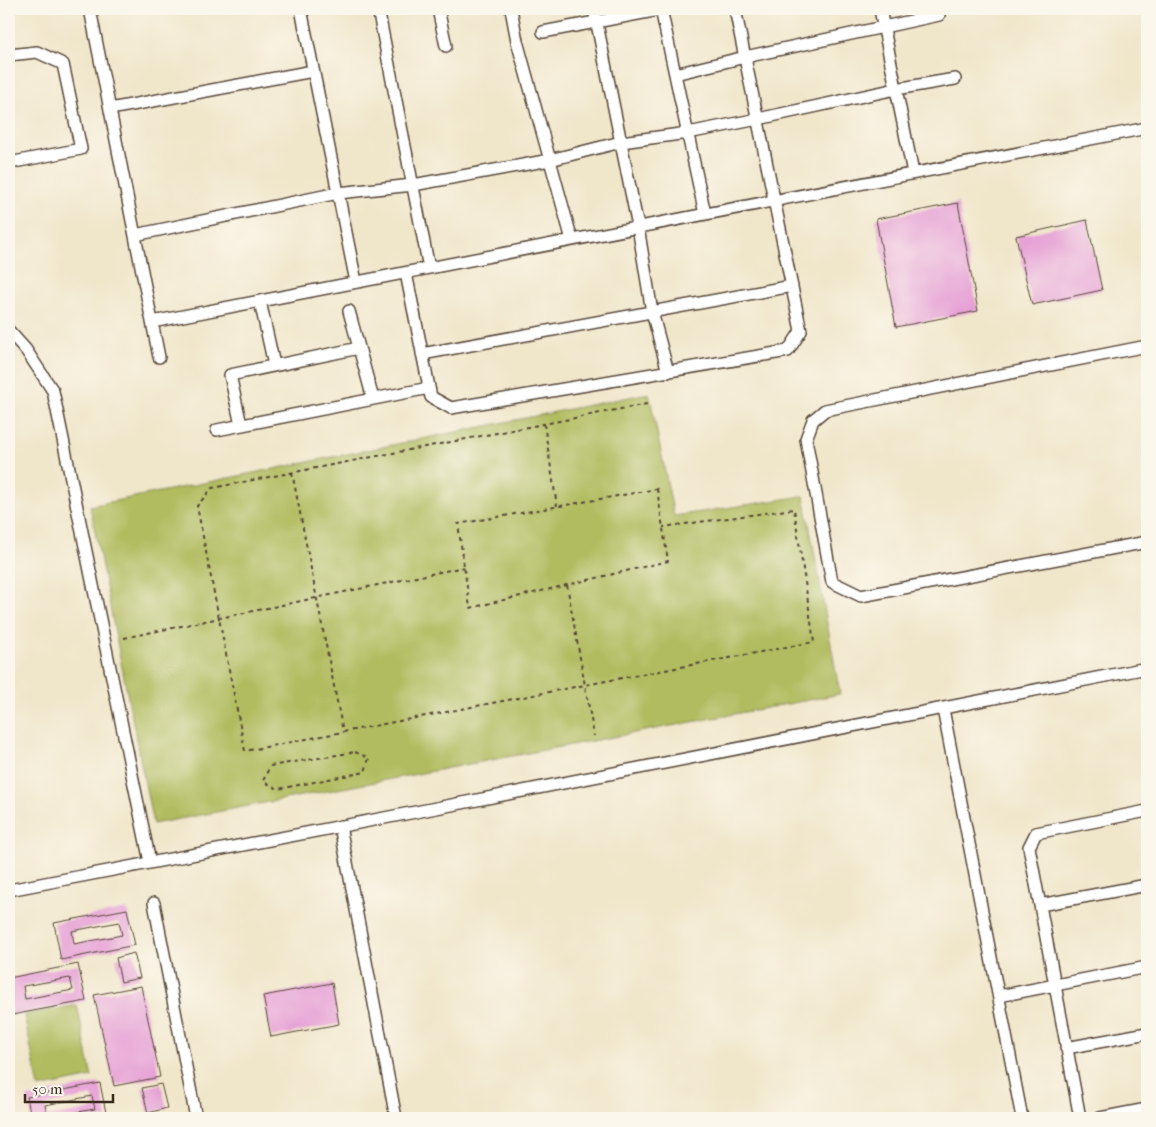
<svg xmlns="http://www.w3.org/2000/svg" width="1156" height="1127" viewBox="0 0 1156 1127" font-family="'IM FELL French Canon',serif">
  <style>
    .green { fill: #b0bc5e; stroke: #76733e }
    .building { fill: #e6a1d6; fill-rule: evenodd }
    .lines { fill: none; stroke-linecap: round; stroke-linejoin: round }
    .minor-casing { stroke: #564638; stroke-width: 14 }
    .path { stroke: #564638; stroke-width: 2; stroke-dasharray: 4 4; stroke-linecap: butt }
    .minor { stroke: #fff; stroke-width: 11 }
  </style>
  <rect width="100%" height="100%" fill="#fbf7ec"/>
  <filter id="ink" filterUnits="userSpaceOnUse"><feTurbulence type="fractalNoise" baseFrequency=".02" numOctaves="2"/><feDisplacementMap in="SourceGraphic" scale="10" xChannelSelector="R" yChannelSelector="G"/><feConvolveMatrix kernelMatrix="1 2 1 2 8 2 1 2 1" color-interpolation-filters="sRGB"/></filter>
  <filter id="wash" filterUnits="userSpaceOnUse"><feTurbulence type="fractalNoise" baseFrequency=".0096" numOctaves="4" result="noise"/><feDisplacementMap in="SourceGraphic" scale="20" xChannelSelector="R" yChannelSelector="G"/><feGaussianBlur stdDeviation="1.12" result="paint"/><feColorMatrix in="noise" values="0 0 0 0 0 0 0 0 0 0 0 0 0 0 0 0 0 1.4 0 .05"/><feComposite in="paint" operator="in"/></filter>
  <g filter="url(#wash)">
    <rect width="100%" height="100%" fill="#f0e6ca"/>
    <!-- green -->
    <path class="green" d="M649,393l25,123 130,-20 36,198 -687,130 -63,-318z
      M77,1005l15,72 -53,11 -15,-73z"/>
    <g id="blocks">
      <!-- building -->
      <path class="building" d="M958,203l20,108 -82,16 -20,-108z
        M1087,220l15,70 -70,15 -16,-69z
        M127,909l8,36 -74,15 -7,-37zM119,922l3,13 -48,9 -2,-13z
        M134,953l6,25 -19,4 -5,-24z
        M78,964l8,37 -74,14 -3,-18v-19zM70,978l3,12 -48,9 -2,-13z
        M332,983l7,41 -68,13 -8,-41z
        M141,986l19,91 -46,9 -20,-91z
        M100,1083l7,35h-59v-1l47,-8 -3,-13 -47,9 3,13h-17l-4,-21z
        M161,1084l6,24 -19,5 -6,-25z"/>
    </g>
  </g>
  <g filter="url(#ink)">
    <use href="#blocks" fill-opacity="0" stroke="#564638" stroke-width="1"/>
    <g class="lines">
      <!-- minor casing -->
      <g class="minor-casing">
        <path id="minor" d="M90,9l69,348
          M301,9l55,273
          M378,9l51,259
          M438,9l8,37
          M511,9l6,32 55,199
          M594,9l44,218 14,85 16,60
          M661,9l44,205
          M880,9l33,164
          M543,32l121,-23
          M9,55l28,-3 26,12 18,85 -72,14
          M675,74l70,-17 194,-42
          M110,109l203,-38
          M135,235l203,-42 75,-8 137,-25 71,-18 67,-9 70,-14 138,-30 59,-10
          M406,273l25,124 20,11 337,-57 13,-20 -66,-322
          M260,301l14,64
          M349,311l24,88
          M152,322l995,-194
          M9,331l17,19 27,41 97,471
          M1147,346l-322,64 -12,10 -7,19 26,143 29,14 286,-54
          M422,354l370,-68
          M241,425l-11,-50 129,-27
          M217,430l212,-42
          M943,709l79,409
          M340,826l56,292
          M9,890l417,-80 721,-142
          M154,903l42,215
          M1040,905l107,-20
          M999,996l148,-29
          M1066,1048l81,-15
          M1080,1118l-51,-271 7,-14 111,-22
          M1100,1118l47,-9"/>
      </g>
      <!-- path -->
      <path class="path" d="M647,404l-435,84 -15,18 48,245 340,-66 229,-43 -20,-133 -131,18
        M544,424l13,82
        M292,472l51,260
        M657,489l11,72 -198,47 -12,-84z
        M567,585l27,151
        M124,638l340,-71
        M355,752l14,6 -4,14 -87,17 -15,-8 7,-15z"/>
      <!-- minor -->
      <use href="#minor" class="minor"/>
    </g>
  </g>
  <!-- margin -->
  <rect width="1156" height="1127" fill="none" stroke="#fbf7ec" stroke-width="30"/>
  <!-- scale -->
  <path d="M25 1094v8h88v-8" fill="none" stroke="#3b2a1e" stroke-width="2.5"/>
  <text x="32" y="1094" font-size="15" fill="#3b2a1e" stroke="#fbf7ec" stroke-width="4" paint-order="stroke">50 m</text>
</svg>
